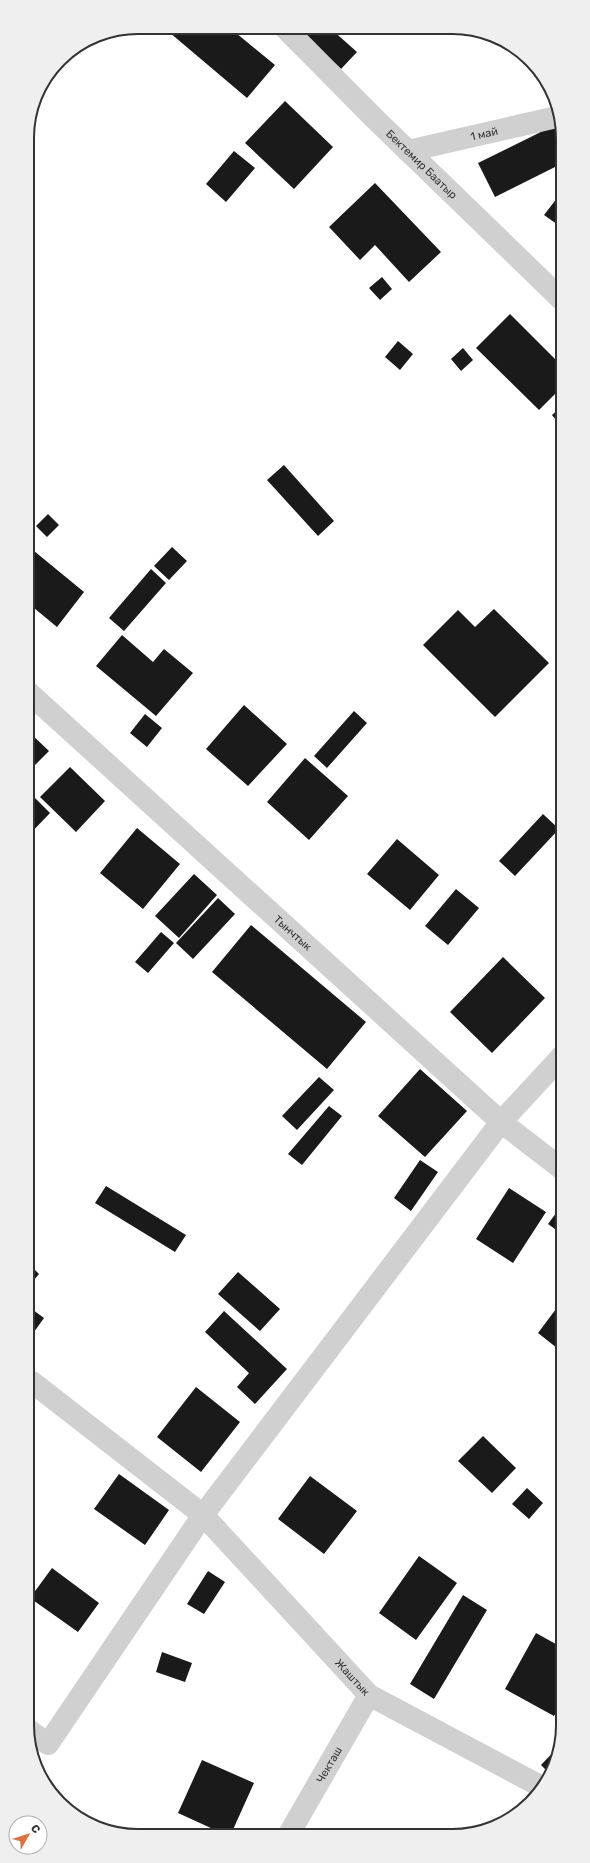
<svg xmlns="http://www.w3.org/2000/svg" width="590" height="1863" viewBox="0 0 590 1863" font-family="Rubik,sans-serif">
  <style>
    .building { fill: #1a1a1a }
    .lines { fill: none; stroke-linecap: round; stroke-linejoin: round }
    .minor { stroke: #d0d0d0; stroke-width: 22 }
    .labels { text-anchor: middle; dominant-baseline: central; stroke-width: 4; stroke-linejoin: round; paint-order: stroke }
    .street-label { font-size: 11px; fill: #333; stroke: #fff }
    .rim { fill: none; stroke: #333; stroke-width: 2 }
  </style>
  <rect width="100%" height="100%" fill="#fff"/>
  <!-- building -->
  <path class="building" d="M163,27l67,1 45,37 -28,33z
    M308,28h22l27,24 -16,17 -38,-36z
    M285,101l48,46 -39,42 -49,-46z
    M561,122v42l-66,33 -17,-34z
    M234,151l21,17 -29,34 -20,-18z
    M375,183l66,69 -32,30 -34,-37 -15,15 -31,-33z
    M561,193v34l-17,-12z
    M382,277l10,12 -12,11 -11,-12z
    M510,314l51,51v23l-22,22 -63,-62z
    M398,341l15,13 -13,16 -15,-13z
    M463,348l10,12 -12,11 -10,-12z
    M561,407v19l-9,-11z
    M284,465l50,56 -16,15 -51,-56z
    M48,514l11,11 -12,12 -11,-11z
    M28,546l56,46 -27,35 -29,-24z
    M172,547l15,14 -18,19 -15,-14z
    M151,569l15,14 -42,48 -15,-13z
    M494,609l55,54 -54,54 -72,-72 35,-35 17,17z
    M122,635l31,27 11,-13 29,24 -37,43 -60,-50z
    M244,705l43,39 -39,42 -42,-37z
    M354,711l13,12 -40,45 -13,-12z
    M145,714l17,14 -15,19 -17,-14z
    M28,731l21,20 -21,21z
    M305,758l43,38 -39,44 -42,-38z
    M70,767l35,34 -29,31 -36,-35z
    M32,795l18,18 -22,23v-37z
    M543,814l16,15 -44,47 -16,-15z
    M137,828l43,36 -37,45 -43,-36z
    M397,839l42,36 -29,35 -43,-36z
    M194,874l23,21 -38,43 -24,-22z
    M456,889l23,19 -31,37 -23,-19z
    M218,898l17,16 -42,45 -17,-16z
    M251,925l115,97 -39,47 -115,-97z
    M161,932l13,11 -26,30 -13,-11z
    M503,957l42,41 -53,55 -42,-41z
    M420,1069l47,42 -42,46 -47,-41z
    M319,1077l15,13 -37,40 -15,-14z
    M329,1106l13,10 -40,49 -14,-11z
    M420,1160l18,12 -27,39 -17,-13z
    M106,1186l80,49 -11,17 -80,-49z
    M509,1188l37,24 -33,51 -37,-24z
    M562,1205v29l-14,-10z
    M29,1264l10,10 -10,12z
    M238,1272l42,37 -20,22 -42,-37z
    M562,1301v40l-5,7 -19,-15z
    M29,1307l15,11 -15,21z
    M224,1311l63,58 -32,35 -18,-17 12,-14 -44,-41z
    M196,1387l44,35 -39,50 -44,-35z
    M483,1436l33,32 -24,25 -34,-32z
    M119,1474l50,36 -24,35 -51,-36z
    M310,1476l47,35 -33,43 -46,-35z
    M527,1488l16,15 -14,16 -17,-15z
    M419,1556l38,27 -41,57 -37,-27z
    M52,1568l47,35 -21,29 -48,-34z
    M208,1571l17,11 -21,32 -17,-10z
    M463,1595l24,15 -53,89 -24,-15z
    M536,1633l27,15v52l-9,16 -49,-27z
    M162,1652l30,11 -7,19 -29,-10z
    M560,1745l-5,22 -5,7 -9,-9z
    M202,1760l52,23 -23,51h-7l-46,-21z"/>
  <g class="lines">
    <!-- minor -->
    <g class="minor">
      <path id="s1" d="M285,28l88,89 188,182"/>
      <path id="s2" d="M408,151l153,-35"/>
      <path id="s3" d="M28,692l473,430 61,47"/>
      <path id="s4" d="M29,1387l3,-5 171,133 166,180 173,92"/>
      <path d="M29,1730l19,14 155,-229 298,-393 61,-66"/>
      <path id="s5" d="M289,1834l80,-139"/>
    </g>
  </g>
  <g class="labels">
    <!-- street labels -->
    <g class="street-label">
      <text stroke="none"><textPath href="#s2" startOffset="78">1 май</textPath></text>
      <text stroke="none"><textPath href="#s1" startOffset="193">Бектемир Баатыр</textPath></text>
      <text stroke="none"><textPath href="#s3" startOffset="358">Тынчтык</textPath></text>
      <text stroke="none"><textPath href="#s4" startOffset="443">Жаштык</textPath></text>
      <text stroke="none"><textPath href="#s5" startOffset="80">Чекташ</textPath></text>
    </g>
  </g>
  <!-- crop -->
  <path d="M0 0H590V1863H0ZM138 34H452A104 104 0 0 1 556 138V1725A104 104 0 0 1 452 1829H138A104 104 0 0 1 34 1725V138A104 104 0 0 1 138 34Z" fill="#efefef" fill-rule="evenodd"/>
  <path class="rim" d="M138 34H452A104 104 0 0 1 556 138V1725A104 104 0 0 1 452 1829H138A104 104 0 0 1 34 1725V138A104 104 0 0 1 138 34Z"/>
  <!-- north arrow -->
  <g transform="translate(28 1835) rotate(51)"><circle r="19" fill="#ffffff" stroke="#adadad"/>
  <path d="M0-3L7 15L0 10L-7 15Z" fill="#da7344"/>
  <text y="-6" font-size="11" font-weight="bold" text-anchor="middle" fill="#333333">С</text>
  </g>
</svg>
